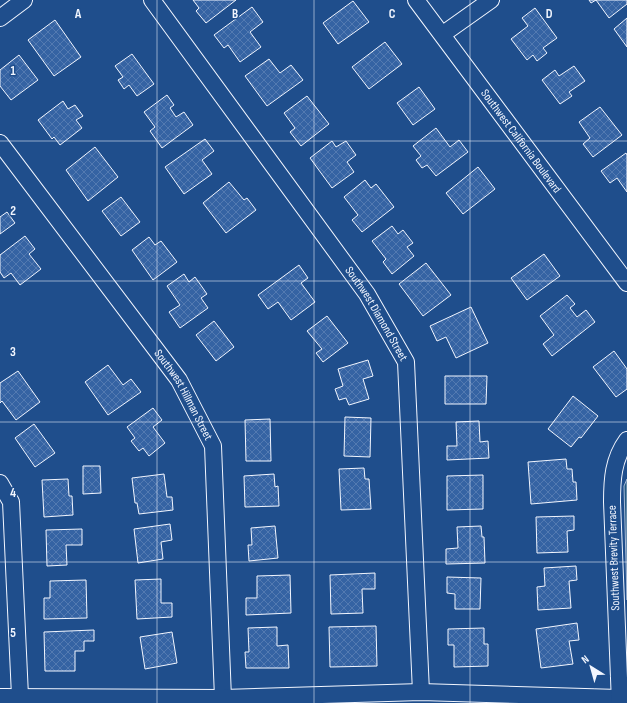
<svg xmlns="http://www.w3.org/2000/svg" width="627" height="703" viewBox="0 0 627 703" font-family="'Sofia Sans Condensed',sans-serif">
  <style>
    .forest { fill: url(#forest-firs); stroke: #a8bbd7 }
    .building { fill: url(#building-cross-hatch); stroke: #f2f6ff }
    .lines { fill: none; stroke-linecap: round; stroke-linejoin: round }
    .minor-casing { stroke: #f2f6ff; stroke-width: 18 }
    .minor { stroke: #1f4e8c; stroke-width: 16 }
    .grid { fill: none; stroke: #f2f6ff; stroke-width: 1; stroke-opacity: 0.55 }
    .labels { text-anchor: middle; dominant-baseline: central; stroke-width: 3; stroke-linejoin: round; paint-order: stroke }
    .street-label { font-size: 12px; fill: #f2f6ff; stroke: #1f4e8c }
    .grid-label { font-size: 13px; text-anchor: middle; font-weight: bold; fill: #f2f6ff; stroke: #1f4e8c; stroke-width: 3; stroke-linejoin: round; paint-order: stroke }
  </style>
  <defs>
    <pattern id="forest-firs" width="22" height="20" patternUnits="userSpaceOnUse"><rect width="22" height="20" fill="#245a82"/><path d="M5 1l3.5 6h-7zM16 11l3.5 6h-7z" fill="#447295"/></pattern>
    <pattern id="building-cross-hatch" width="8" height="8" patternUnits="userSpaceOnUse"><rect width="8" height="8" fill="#3563a3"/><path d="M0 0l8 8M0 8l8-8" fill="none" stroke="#537ab1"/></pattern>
  </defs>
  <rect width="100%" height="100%" fill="#1f4e8c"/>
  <!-- forest -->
  <path class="forest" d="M627,479v121l-3,-114z"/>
  <!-- building -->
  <path class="building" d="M193,0h43l-30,23 -10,-12 3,-3z
    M589,0h38v4l-18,14 -13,-18 -5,3z
    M353,1l16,21 -31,22 -15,-21z
    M252,7l11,15 -13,10 11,15 -21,15 -12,-17 -4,3 -10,-13z
    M535,8l22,30 -14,10 4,5 -10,8 -4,-6 -6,5 -16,-21 17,-13 -6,-8z
    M627,18v29l-13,-18z
    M55,20l26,37 -27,19 -26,-36z
    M385,42l17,22 -33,25 -17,-22z
    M132,54l22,30 -17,12 -8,-11 -5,4 -6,-9 5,-3 -8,-11z
    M19,55l19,25 -27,20 -11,-14v-16z
    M269,59l11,14 11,-8 12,15 -36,26 -22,-30z
    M574,66l11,15 -16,11 3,4 -12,8 -18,-24 13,-10 4,6z
    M419,87l16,22 -22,16 -16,-22z
    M167,95l7,10 -4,3 6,9 8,-5 9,13 -31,23 -12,-17 5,-4 -11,-15z
    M307,96l22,28 -28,22 -11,-14 5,-4 -11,-15z
    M63,101l5,8 7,-4 8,11 -7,4 6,8 -22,17 -6,-8 -2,2 -14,-19z
    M600,107l22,28 -29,22 -10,-13 7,-6 -11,-16z
    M436,128l14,19 9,-7 9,12 -32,24 -9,-11 -5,3 -6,-8 5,-4 -8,-10z
    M205,139l9,12 -12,9 10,14 -28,20 -19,-27z
    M332,141l4,6 10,-6 10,14 -9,7 7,10 -22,16 -22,-30z
    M95,147l23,30 -30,24 -22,-31z
    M626,153l1,2v37l-10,-14 -7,5 -9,-12z
    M478,167l17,22 -32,25 -17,-21z
    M365,180l6,8 5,-4 18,23 -32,25 -10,-12 6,-5 -14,-18z
    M229,182l15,18 3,-2 9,12 -30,23 -23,-30z
    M121,197l19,25 -19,14 -19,-25z
    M7,212l8,11 -15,11v-17z
    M392,226l6,8 5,-4 10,13 -6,4 7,9 -22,18 -9,-12 3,-3 -14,-18z
    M25,236l10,13 -6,5 12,15 -21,16 -9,-12 -7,5 -4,-6v-17z
    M149,237l6,8 6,-4 16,21 -24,18 -21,-30z
    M544,254l16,22 -33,24 -16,-22z
    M426,263l25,32 -28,21 -24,-32z
    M299,265l9,13 -7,5 14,19 -24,18 -13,-18 -10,7 -10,-14z
    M184,274l5,8 6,-5 12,17 -6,4 7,10 -28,20 -11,-16 11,-7 -13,-19z
    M567,295l8,9 -5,4 7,9 9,-7 9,12 -43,34 -9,-12 11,-9 -14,-19z
    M471,307l17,36 -32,15 -10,-21 -9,4 -7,-15z
    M327,316l21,27 -25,19 -7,-9 6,-4 -15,-18z
    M214,321l20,26 -18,14 -20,-26z
    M614,351l13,18v20l-11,8 -23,-30z
    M368,360l5,16 -10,3 6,20 -20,6 -3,-7 -7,2 -4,-11 8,-3 -5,-17z
    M108,365l15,20 8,-6 10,13 -33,23 -23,-33z
    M18,371l22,31 -24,18 -14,-19 -2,2v-20z
    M445,376h42l-1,28h-41z
    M573,396l25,20 -17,22 -2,-1 -8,10 -23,-18z
    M153,408l9,12 -9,7 12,16 -16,13 -6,-8 -4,3 -8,-10 4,-3 -8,-11z
    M345,417l26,1 -1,39 -26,-1z
    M270,419l1,42h-25l-1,-41z
    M479,421l1,21 8,-1 1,17 -42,2v-14h10l-1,-24z
    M34,424l21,29 -20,14 -20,-29z
    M566,459l1,10h5l1,13h3l1,18 -46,4 -3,-42z
    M83,466h17l1,27 -18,1z
    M364,468l1,11h4l2,30 -30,1 -2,-41z
    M164,474l3,23h5l1,13 -34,4 -2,-11h-2l-3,-25z
    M274,474l1,13 3,-1 1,20 -34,1 -1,-31z
    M483,475v34l-36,1v-34z
    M68,479l1,17h3l1,19 -29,2 -2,-37z
    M574,516v14l-7,1 1,21 -31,1 -1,-36z
    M170,524l2,16 -11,2 2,17 -25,4 -4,-34z
    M275,526l3,32 -29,3 -1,-16h4l-1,-17z
    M481,526l1,11h2l1,26 -39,1v-15l12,-1 -1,-21z
    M82,529v16h-16l1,20 -20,1 -1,-36z
    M576,566l1,14 -8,1 2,27 -33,2 -1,-23 8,-1 -1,-18z
    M375,573v16h-13l1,24 -32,1 -1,-39z
    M290,575l1,38 -45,2v-17h11v-22z
    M447,577l34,1 -1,31h-25v-15l-8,-1z
    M161,579v24h11v14l-35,2 -2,-39z
    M86,580l1,38 -43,1v-21h6v-17z
    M577,623l2,17 -10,1 4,23 -32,4 -5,-39z
    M376,626l1,40 -47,1 -1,-40z
    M277,627v19l11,-1 1,23h-43l-1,-16h4l-1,-24z
    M484,628v16h4v22l-34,1v-22h-6v-16z
    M94,630v11h-10v10h-9v20h-30l-1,-39z
    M172,632l5,31 -32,6 -5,-32z"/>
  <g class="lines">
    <!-- minor casing -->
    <g class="minor-casing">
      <g id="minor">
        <path id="s1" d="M152,0l215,294 39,68 15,330"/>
        <path id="s2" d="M416,0l211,283"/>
        <path d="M0,18l24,-18"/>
        <path d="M443,34l48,-34"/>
        <path id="s3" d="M0,143l179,237 34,66 10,252"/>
        <path d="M0,483l11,19 9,194"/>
        <path d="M0,697l223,1 198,-6 198,6"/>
        <path d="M620,703l-8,-201c0,-22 1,-43 15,-62"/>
      </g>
    </g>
    <!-- minor -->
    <use href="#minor" class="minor"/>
  </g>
  <!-- grid -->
  <path class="grid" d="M157,0v703M314,0v703M470,0v703M0,141h627M0,281h627M0,422h627M0,562h627"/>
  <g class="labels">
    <!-- street labels -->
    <g class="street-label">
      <text stroke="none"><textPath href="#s2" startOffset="176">Southwest California Boulevard</textPath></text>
      <text stroke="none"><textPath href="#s1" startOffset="386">Southwest Diamond Street</textPath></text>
      <text stroke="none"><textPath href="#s3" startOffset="312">Southwest Hillman Street</textPath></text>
      <text transform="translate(614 558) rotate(-92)">Southwest Brevity Terrace</text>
    </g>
  </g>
  <g class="grid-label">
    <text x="78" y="18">A</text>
    <text x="235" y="18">B</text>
    <text x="392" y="18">C</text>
    <text x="549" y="18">D</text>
    <text x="13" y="75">1</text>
    <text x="13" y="215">2</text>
    <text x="13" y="356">3</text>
    <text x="13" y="497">4</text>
    <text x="13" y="637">5</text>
  </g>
  <!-- north arrow -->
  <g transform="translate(591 667) rotate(323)" stroke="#1f4e8c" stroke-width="3" paint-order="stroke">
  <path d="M0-3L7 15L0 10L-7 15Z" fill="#f2f6ff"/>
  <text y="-6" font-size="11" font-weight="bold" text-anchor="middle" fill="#f2f6ff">N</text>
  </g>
</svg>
